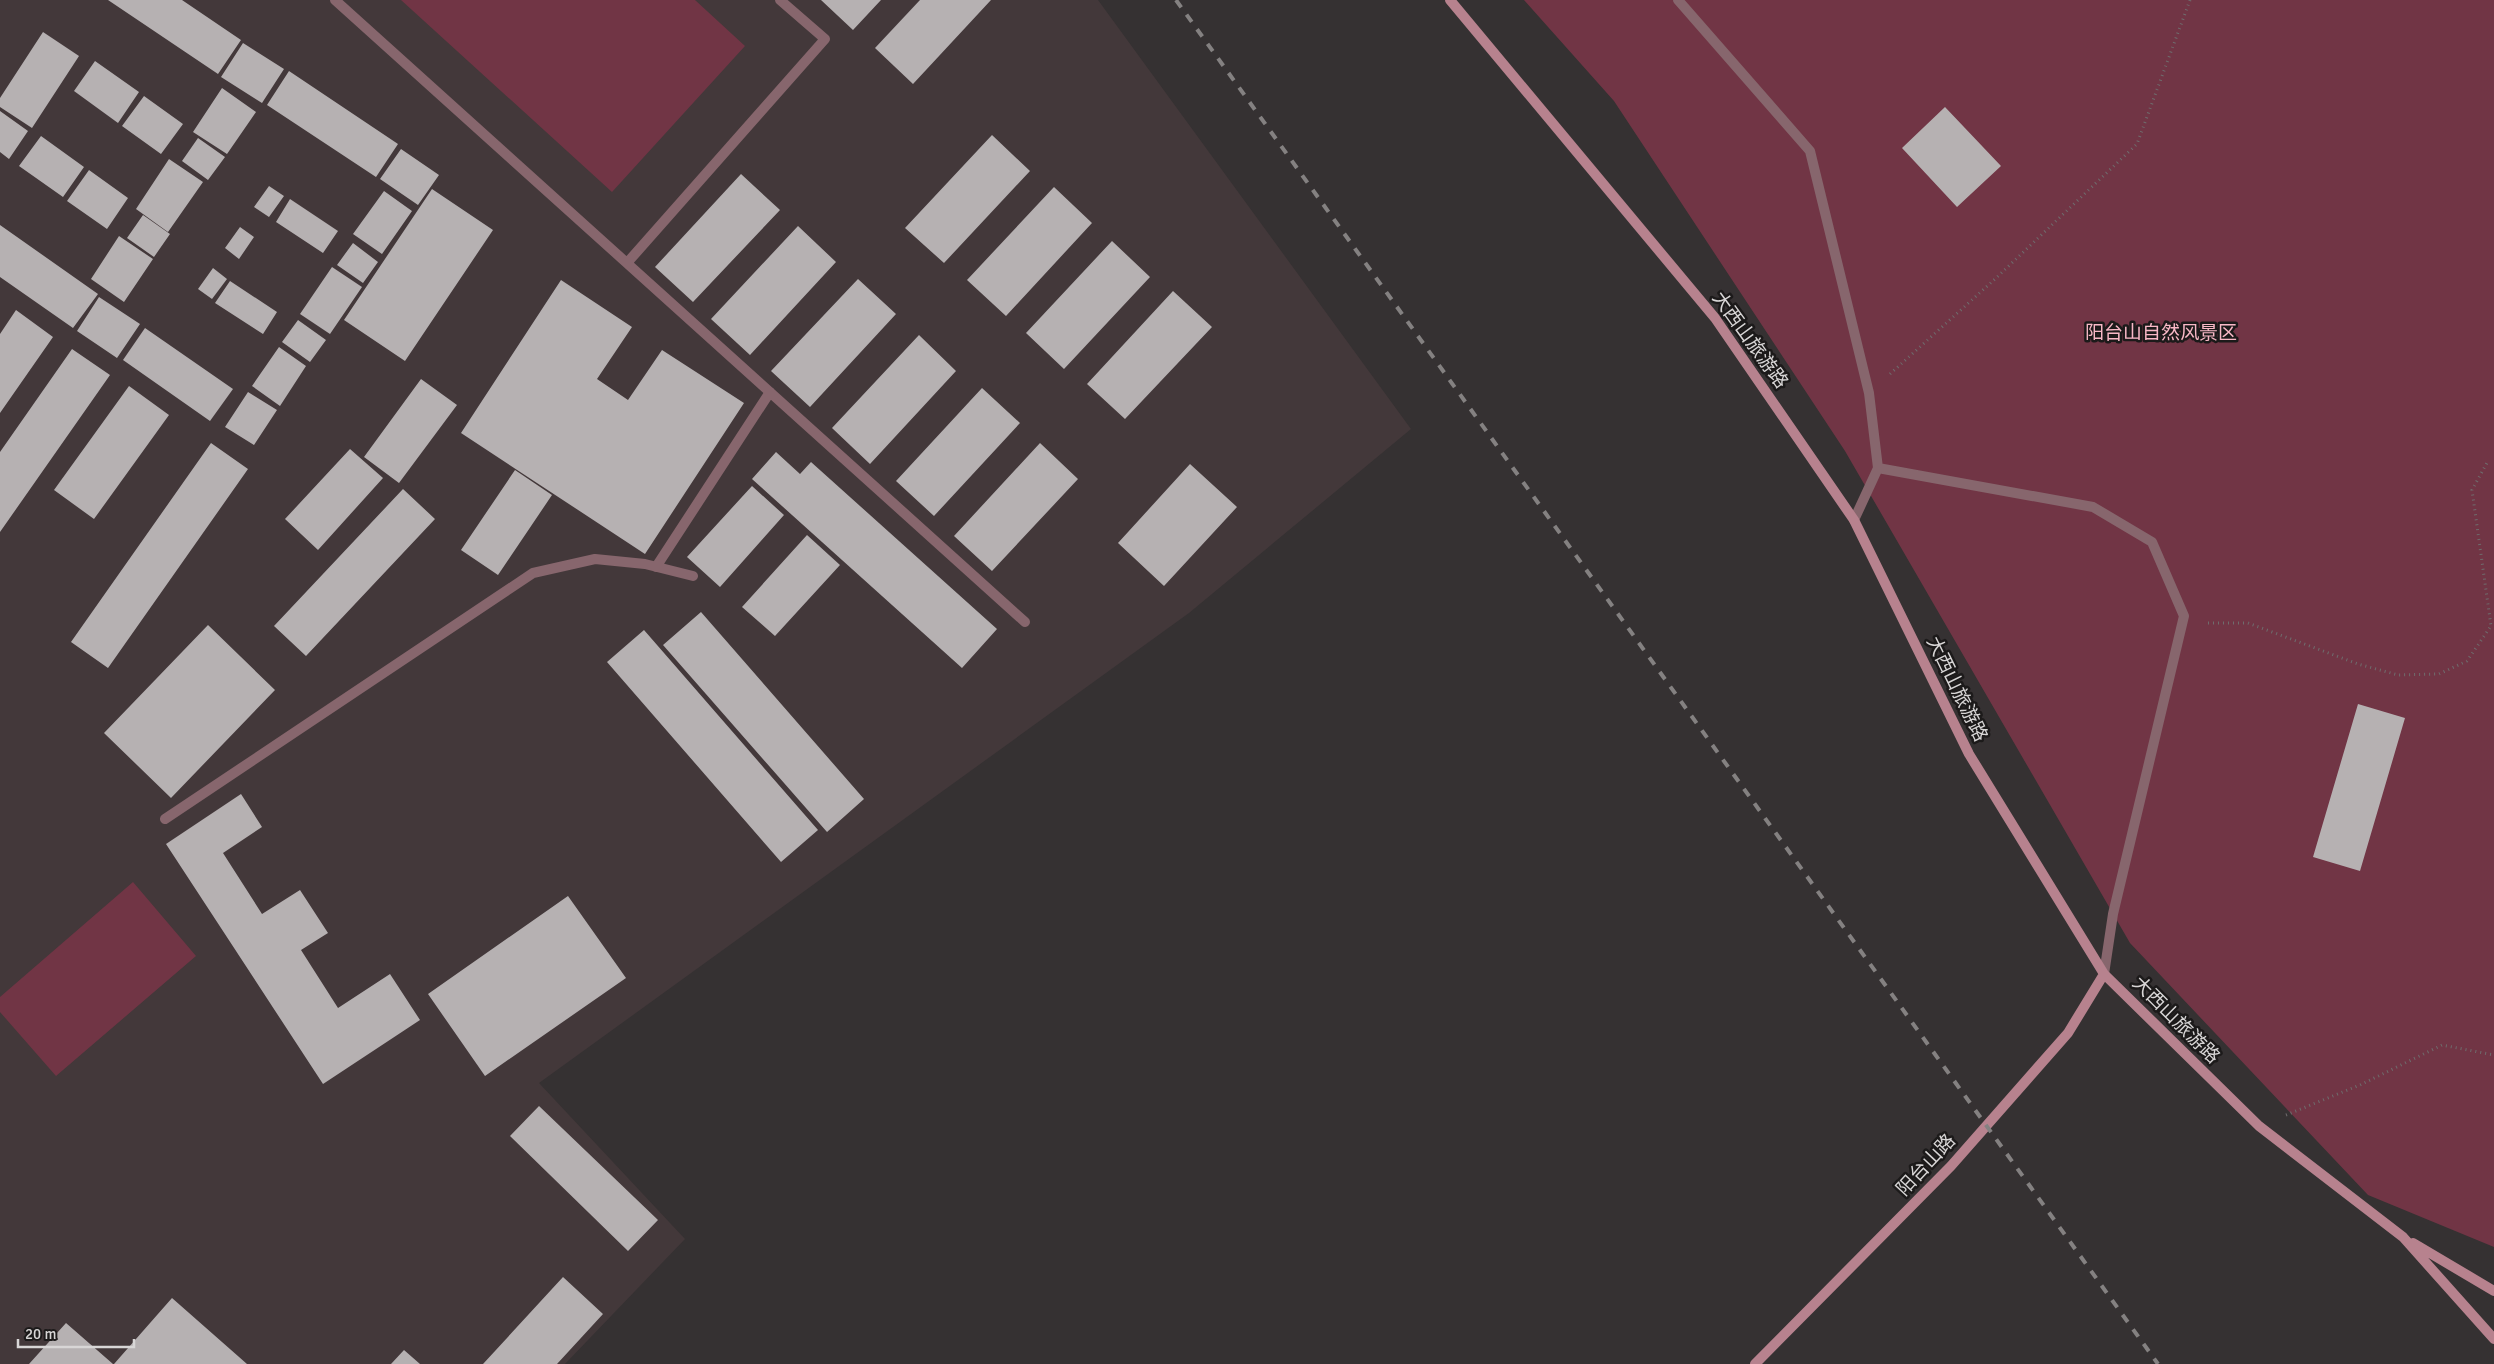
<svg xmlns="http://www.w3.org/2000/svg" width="2494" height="1364" viewBox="0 0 2494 1364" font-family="Signika,'Noto Sans SC',sans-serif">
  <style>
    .built { fill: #43383a }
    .green { fill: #713545 }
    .building { fill: #b6b1b2 }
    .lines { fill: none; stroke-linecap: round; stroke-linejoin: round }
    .path { stroke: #6f6c6d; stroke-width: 3; stroke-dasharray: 1 4; stroke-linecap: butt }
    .lane { stroke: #87666d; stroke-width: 10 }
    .secondary { stroke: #b7828e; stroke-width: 10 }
    .rail { stroke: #848181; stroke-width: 4; stroke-dasharray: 9 9; stroke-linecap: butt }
    .labels { text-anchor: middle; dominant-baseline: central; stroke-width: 5; stroke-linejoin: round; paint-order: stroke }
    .park-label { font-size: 19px; fill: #f8b8c6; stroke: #1c1a1a }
    .street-label { font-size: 19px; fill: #d8d6d6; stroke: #1c1a1a }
  </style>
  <rect width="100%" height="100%" fill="#353132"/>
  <!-- built -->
  <path class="built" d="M0,0h1098l313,429 -222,184 -650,470 146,156 -120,125h-565z"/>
  <!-- green -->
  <path class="green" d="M401,0h294l50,46 -133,146z
    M1524,0h970v1247l-126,-52 -238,-252 -285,-492 -231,-350z
    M133,882l63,74 -140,120 -56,-64v-15z"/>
  <!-- building -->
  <path class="building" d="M108,0h74l59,40 -23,34z
    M821,0h60l-28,30z
    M920,0h71l-78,84 -38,-36z
    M43,32l36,24 -47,72 -32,-21v-9z
    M243,43l41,26 -22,34 -41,-26z
    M95,61l44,31 -21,31 -44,-32z
    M289,71l109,73 -22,33 -109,-72z
    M222,88l34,24 -29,42 -34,-22z
    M144,96l39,28 -22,30 -39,-28z
    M1945,107l56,59 -44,41 -55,-59z
    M0,111l28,20 -19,28 -9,-7z
    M992,135l38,36 -86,92 -39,-35z
    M41,136l43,31 -21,30 -44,-31z
    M198,138l27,19 -17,23 -26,-19z
    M401,149l38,26 -21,30 -38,-26z
    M169,159l34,23 -35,50 -32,-23z
    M89,170l39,28 -21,31 -40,-28z
    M741,174l39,36 -87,92 -38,-35z
    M269,186l15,10 -15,21 -15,-10z
    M1054,187l38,36 -86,93 -39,-36z
    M432,189l61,41 -88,131 -61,-41z
    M384,191l28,20 -30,43 -29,-20z
    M290,199l48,32 -15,22 -47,-31z
    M143,215l27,19 -16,23 -27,-19z
    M0,225l98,69 -25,34 -73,-51z
    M798,226l38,36 -86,93 -39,-36z
    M240,227l14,10 -15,22 -14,-11z
    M119,236l34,23 -29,43 -33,-23z
    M1112,241l38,36 -86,92 -38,-36z
    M353,243l25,19 -15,21 -26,-18z
    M332,267l30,20 -32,47 -30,-20z
    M213,268l14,11 -15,20 -14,-10z
    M858,279l38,35 -86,93 -39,-36z
    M561,280l71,47 -35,52 31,21 34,-50 82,53 -99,151 -184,-121z
    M230,281l47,31 -14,22 -48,-31z
    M1173,291l39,36 -87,92 -38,-35z
    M99,297l41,27 -23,34 -40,-27z
    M16,310l37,27 -53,76v-79z
    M298,320l28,20 -16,22 -28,-20z
    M145,328l88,61 -23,32 -87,-61z
    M919,335l37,36 -86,93 -38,-36z
    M279,347l27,19 -26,40 -28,-20z
    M72,349l38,26 -110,157v-80z
    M421,379l36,26 -58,78 -35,-26z
    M129,386l40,29 -75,104 -40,-29z
    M982,388l38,35 -86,93 -38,-35z
    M248,392l29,18 -23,35 -29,-18z
    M211,443l37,26 -140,199 -37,-26z
    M1040,443l38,36 -86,92 -38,-35z
    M350,449l33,29 -65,72 -33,-31z
    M776,452l24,22 11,-12 186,167 -35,39 -210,-189z
    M1190,464l47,43 -73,79 -46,-43z
    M515,470l37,25 -54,80 -37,-25z
    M752,486l32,29 -64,72 -33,-30z
    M403,489l32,30 -129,137 -32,-30z
    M807,535l33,30 -65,71 -33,-29z
    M701,612l163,187 -37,33 -164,-187z
    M208,625l67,65 -104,108 -67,-65z
    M644,630l174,200 -37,32 -174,-200z
    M2358,704l47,14 -45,153 -47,-14z
    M241,794l21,33 -39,26 39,61 38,-24 28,43 -27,17 37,58 52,-34 30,46 -97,64 -157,-240z
    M568,896l58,82 -141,98 -57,-82z
    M539,1106l119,114 -30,31 -118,-115z
    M563,1277l40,37 -46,50h-74z
    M172,1298l75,66h-133z
    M66,1323l47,41h-84z
    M404,1350l16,14h-29z"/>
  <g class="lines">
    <!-- path -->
    <path class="path" d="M1890,374l105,-95 142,-135 53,-144
      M2208,623h40l110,41 40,11 41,-1 28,-13 24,-35 -19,-136 16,-29
      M2286,1115l74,-30 82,-40 52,10"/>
    <!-- lane -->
    <path class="lane" d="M335,0l690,622
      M1678,0l132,151 59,242 9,75 -24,52
      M627,263l198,-224 -45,-39
      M1878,468l215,39 59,35 32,74 -71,298 -9,60
      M656,567l114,-175
      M165,819l368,-246 62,-14 50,5 48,12"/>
    <!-- secondary -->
    <path class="secondary" d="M1450,0l265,318 139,202 115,234 135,220 155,152 144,111 91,102
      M2413,1243l81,48
      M1755,1364l196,-198 117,-133 36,-59"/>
    <!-- rail -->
    <path class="rail" d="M1176,0l982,1364"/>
  </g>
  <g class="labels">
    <!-- park labels -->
    <g class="park-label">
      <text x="2161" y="333">阳台山自然风景区</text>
    </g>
    <!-- street labels -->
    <g class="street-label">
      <text transform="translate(1750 340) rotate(54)">大西山旅游路</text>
      <text transform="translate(1957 689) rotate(64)">大西山旅游路</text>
      <text transform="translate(2176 1020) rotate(45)">大西山旅游路</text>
      <text transform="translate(1926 1165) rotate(-47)">阳台山路</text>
    </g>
  </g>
  <!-- scale -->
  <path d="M18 1339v8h116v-8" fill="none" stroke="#d8d6d6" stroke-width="2.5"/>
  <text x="25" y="1339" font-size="15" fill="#d8d6d6" stroke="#1c1a1a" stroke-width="4" paint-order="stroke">20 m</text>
</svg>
